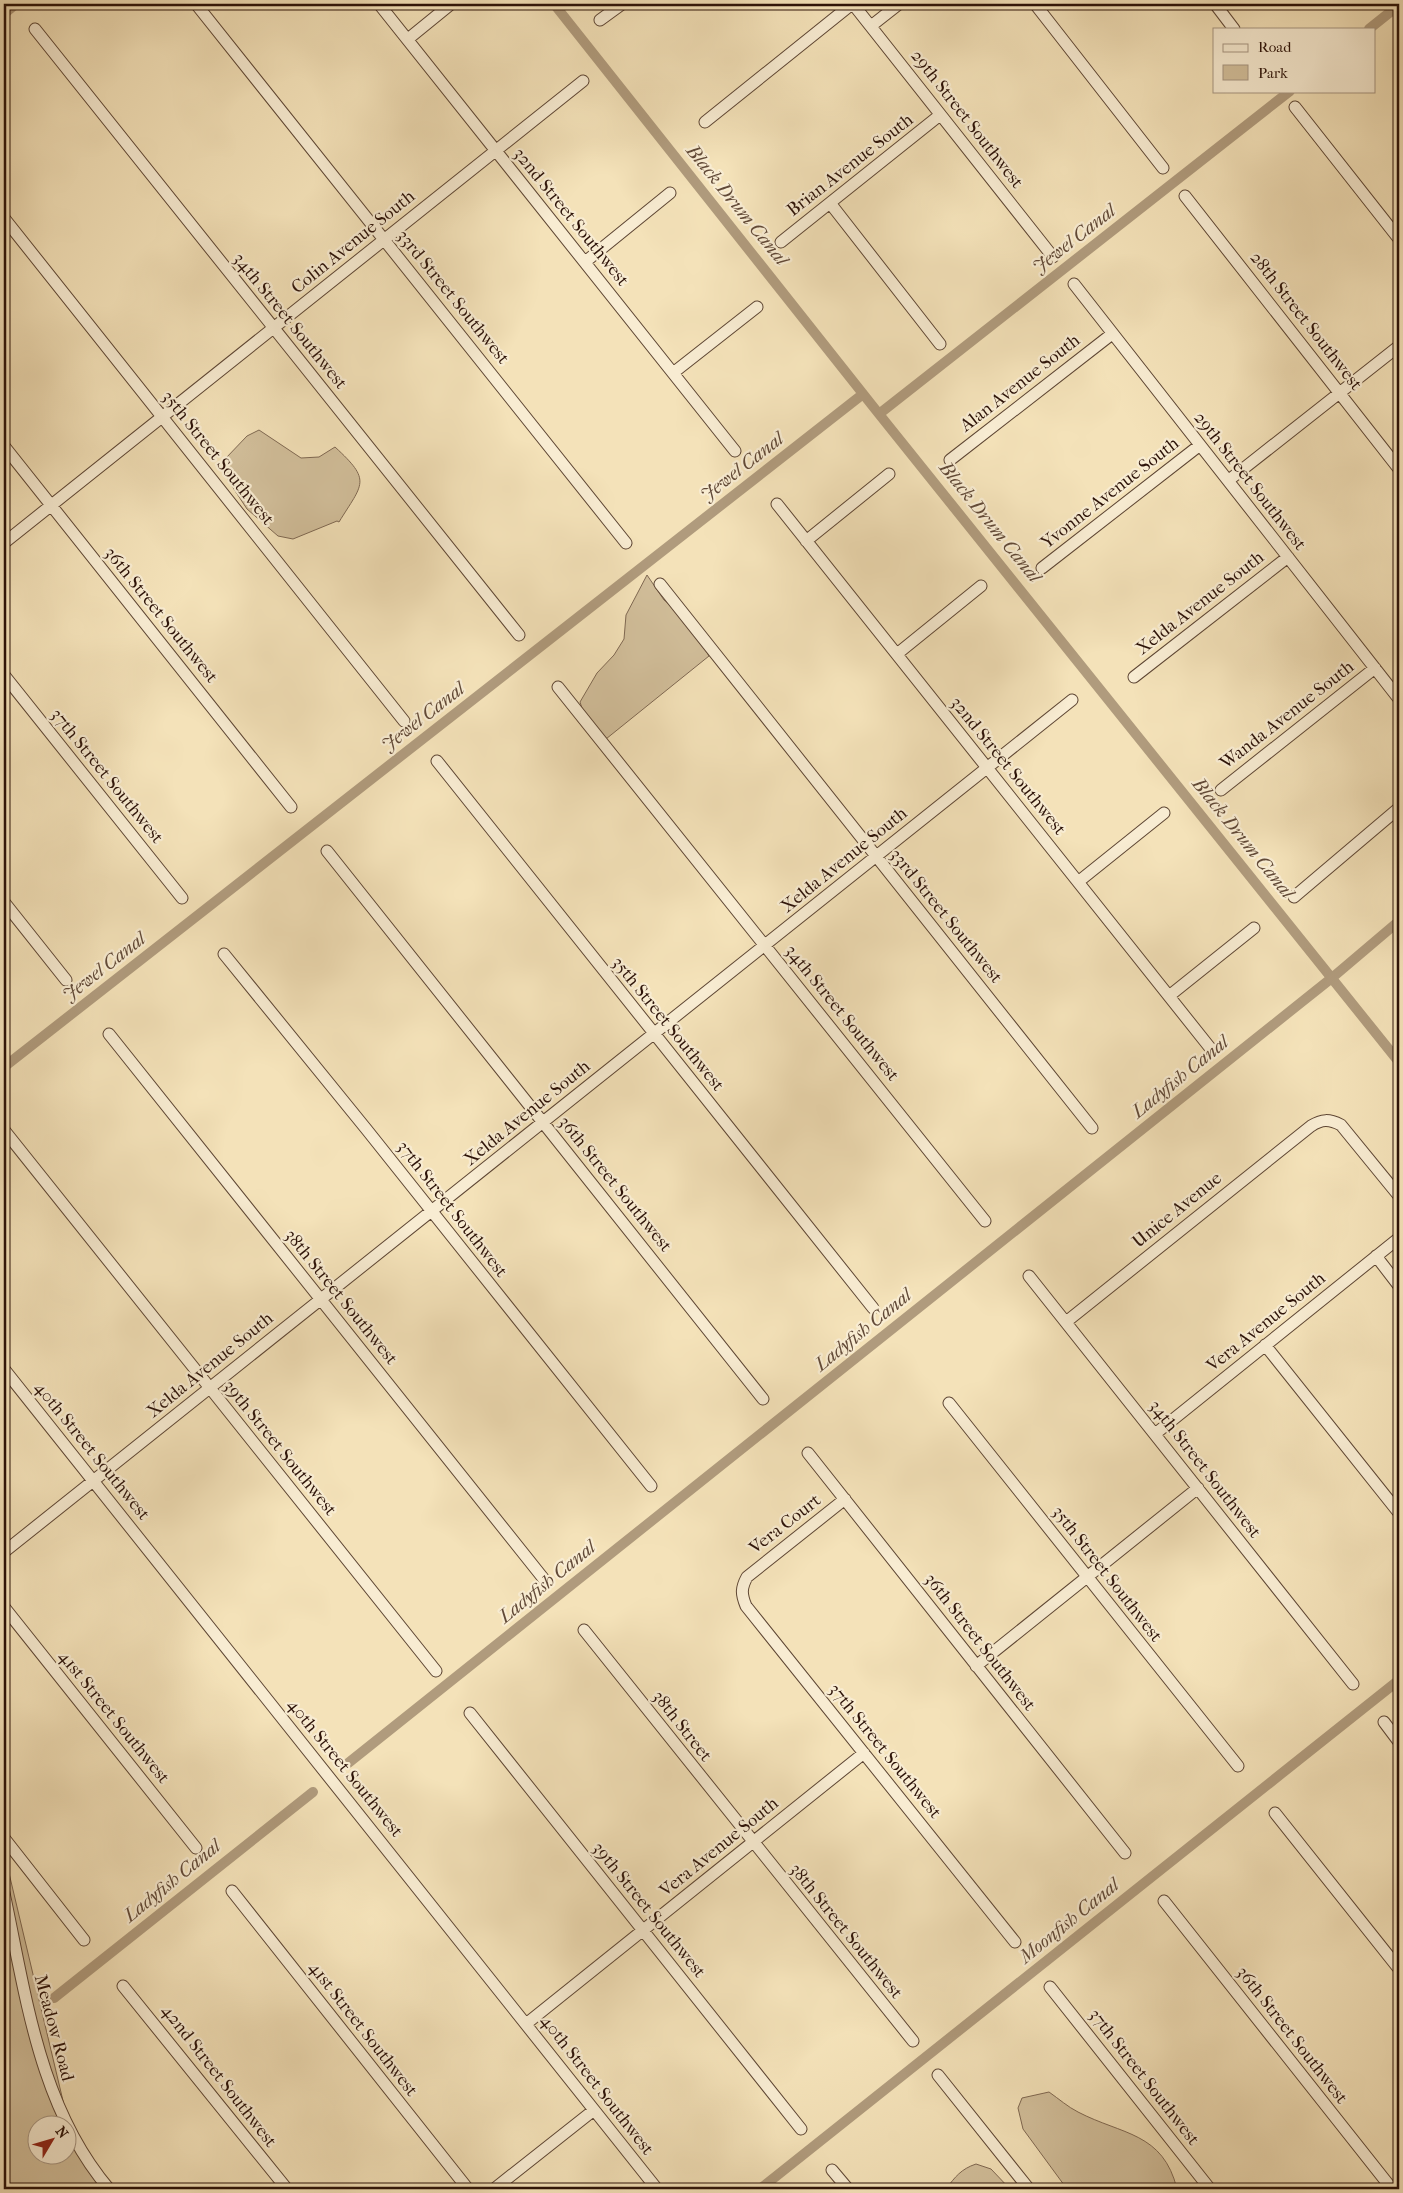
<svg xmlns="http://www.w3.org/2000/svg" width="1403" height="2193" viewBox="0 0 1403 2193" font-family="'IM FELL French Canon',serif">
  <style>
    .green { fill: #d2bf9b; stroke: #7f6852; fill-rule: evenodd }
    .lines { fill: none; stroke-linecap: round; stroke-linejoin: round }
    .canal { stroke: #b09b7d; stroke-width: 10 }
    .minor-casing { stroke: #5e4634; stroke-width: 13 }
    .minor { stroke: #f8ecd2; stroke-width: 11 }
    .labels { text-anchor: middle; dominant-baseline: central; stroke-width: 4.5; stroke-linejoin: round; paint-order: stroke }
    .street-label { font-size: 18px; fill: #2c1208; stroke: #f8ecd2 }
    .water-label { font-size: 19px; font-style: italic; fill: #614937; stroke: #f8ecd2 }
  </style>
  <rect width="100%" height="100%" fill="#f4e2b9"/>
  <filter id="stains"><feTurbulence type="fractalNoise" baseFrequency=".004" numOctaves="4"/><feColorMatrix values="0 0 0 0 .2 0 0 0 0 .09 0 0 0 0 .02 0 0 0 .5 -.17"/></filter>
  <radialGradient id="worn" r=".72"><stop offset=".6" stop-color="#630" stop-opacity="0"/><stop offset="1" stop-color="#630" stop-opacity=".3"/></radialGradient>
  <!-- green -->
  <path class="green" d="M259,430l42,28 18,-1 16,-10c37,34 28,36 4,75l-2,-1 -44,18 -15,-3 -31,-27 -19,-29 -2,-22 21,-22z
    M647,575l17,25 24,20 21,36 -108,87 -12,-13 -9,-28 17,-29 17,-18 10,-16 2,-24z
    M4,1852l60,253 17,41 30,43h-107zM38,2126h30v30h-30z
    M1049,2092c10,7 19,15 29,20 44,23 85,20 99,77h-110l-44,-60 -5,-21 4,-10z
    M976,2164l15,5 19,20h-64c9,-12 15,-20 30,-25z"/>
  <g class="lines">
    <!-- canal -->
    <path class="canal" d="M554,4l325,410 520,648
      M4,14l12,-10
      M1369,29l30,-24
      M879,414l411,-323
      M4,1067l859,-673
      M347,1764l986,-787 66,-56
      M54,1998l259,-206
      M760,2189l639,-509"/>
    <!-- minor casing -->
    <g class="minor-casing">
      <path id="minor" d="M196,4l430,539
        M379,4l356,447
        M853,4l200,253
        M1035,4l128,164
        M1215,4l19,25
        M600,20l22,-16
        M871,26l28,-22
        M35,29l484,606
        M408,39l43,-35
        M1295,107l104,132
        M705,122l147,-118
        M1185,196l214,273
        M830,203l110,141
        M4,218l400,503
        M781,242l159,-127
        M585,262l85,-69
        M1074,284l325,415
        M673,373l84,-66
        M4,446l287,361
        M950,460l162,-126
        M1229,480l170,-134
        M777,504l434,545
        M806,541l83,-67
        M4,543l579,-462
        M1042,568l158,-123
        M660,584l432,544
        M897,654l84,-68
        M4,675l178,223
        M1134,677l154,-120
        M558,687l427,534
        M437,761l436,547
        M1221,790l154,-122
        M327,851l436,548
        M1078,882l86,-69
        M1294,897l105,-89
        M4,902l62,78
        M224,954l143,176 284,356
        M1169,996l85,-68
        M109,1034l438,549
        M4,1130l432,541
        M1376,1256l23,30
        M1029,1276l324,408
        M1066,1322l245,-196c11,-7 18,-7 30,-1l58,71
        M1265,1345l134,168
        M4,1369l653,820
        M949,1403l289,363
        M1155,1434l244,-196
        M808,1453l317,400
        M845,1499l-98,78c-6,11 -6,17 -1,29l269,336
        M4,1552l1068,-852
        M4,1607l192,241
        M584,1630l329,411
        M976,1666l222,-178
        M470,1713l331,416
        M1384,1722l15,20
        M1275,1813l124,156
        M4,1838l80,102
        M232,1891l236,298
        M4,1893c22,102 35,214 105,296
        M1164,1901l228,288
        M123,1986l164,203
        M1050,1987l160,202
        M526,2024l338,-271
        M938,2075l91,114
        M832,2170l16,19
        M494,2189l100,-79"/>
    </g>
    <!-- minor -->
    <use href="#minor" class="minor"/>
  </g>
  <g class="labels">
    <!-- street labels -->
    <g class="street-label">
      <text transform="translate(967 119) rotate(52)">29th Street Southwest</text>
      <text transform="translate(850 165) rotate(-38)">Brian Avenue South</text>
      <text transform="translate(571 217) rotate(51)">32nd Street Southwest</text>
      <text transform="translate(353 242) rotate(-39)">Colin Avenue South</text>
      <text transform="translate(453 297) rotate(51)">33rd Street Southwest</text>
      <text transform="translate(290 321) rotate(51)">34th Street Southwest</text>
      <text transform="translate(1306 321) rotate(52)">28th Street Southwest</text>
      <text transform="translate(1020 383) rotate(-38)">Alan Avenue South</text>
      <text transform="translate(218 458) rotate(51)">35th Street Southwest</text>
      <text transform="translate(1250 481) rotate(52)">29th Street Southwest</text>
      <text transform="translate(1110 493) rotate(-38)">Yvonne Avenue South</text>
      <text transform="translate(1200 603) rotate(-38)">Xelda Avenue South</text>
      <text transform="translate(161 615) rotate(51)">36th Street Southwest</text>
      <text transform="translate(1287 715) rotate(-38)">Wanda Avenue South</text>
      <text transform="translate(1008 766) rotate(51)">32nd Street Southwest</text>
      <text transform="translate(107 776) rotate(51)">37th Street Southwest</text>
      <text transform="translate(844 860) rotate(-39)">Xelda Avenue South</text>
      <text transform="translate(946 916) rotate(51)">33rd Street Southwest</text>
      <text transform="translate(842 1013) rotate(51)">34th Street Southwest</text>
      <text transform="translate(668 1024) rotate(51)">35th Street Southwest</text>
      <text transform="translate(527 1113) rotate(-39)">Xelda Avenue South</text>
      <text transform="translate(615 1184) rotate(51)">36th Street Southwest</text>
      <text transform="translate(452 1209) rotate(52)">37th Street Southwest</text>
      <text transform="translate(1177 1210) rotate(-39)">Unice Avenue</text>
      <text transform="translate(341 1297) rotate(51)">38th Street Southwest</text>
      <text transform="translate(1266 1322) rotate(-39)">Vera Avenue South</text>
      <text transform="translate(210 1365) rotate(-39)">Xelda Avenue South</text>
      <text transform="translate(280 1448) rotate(51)">39th Street Southwest</text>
      <text transform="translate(92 1451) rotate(51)">40th Street Southwest</text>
      <text transform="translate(1205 1469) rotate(52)">34th Street Southwest</text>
      <text transform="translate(785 1524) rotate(-38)">Vera Court</text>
      <text transform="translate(1107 1574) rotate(52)">35th Street Southwest</text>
      <text transform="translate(980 1642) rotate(52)">36th Street Southwest</text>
      <text transform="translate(114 1717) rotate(51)">41st Street Southwest</text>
      <text transform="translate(682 1726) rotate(52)">38th Street</text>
      <text transform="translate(885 1751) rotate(51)">37th Street Southwest</text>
      <text transform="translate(345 1768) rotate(51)">40th Street Southwest</text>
      <text transform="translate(719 1847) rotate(-39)">Vera Avenue South</text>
      <text transform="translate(649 1910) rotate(51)">39th Street Southwest</text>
      <text transform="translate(846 1931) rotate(51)">38th Street Southwest</text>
      <text transform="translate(54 2028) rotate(75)">Meadow Road</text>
      <text transform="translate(363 2029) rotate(52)">41st Street Southwest</text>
      <text transform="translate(1292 2035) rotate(52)">36th Street Southwest</text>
      <text transform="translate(219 2076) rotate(52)">42nd Street Southwest</text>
      <text transform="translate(1144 2077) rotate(52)">37th Street Southwest</text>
      <text transform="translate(597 2085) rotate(52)">40th Street Southwest</text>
    </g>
    <!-- water labels -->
    <g class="water-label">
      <text transform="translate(737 205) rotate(51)">Black Drum Canal</text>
      <text transform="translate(1074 239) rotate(-38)">Jewel Canal</text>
      <text transform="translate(742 467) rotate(-38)">Jewel Canal</text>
      <text transform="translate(990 522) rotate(51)">Black Drum Canal</text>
      <text transform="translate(423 717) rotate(-38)">Jewel Canal</text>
      <text transform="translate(1243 838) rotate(51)">Black Drum Canal</text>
      <text transform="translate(104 967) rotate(-38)">Jewel Canal</text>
      <text transform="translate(1180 1077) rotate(-39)">Ladyfish Canal</text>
      <text transform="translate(863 1330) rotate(-39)">Ladyfish Canal</text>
      <text transform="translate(547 1582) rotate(-39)">Ladyfish Canal</text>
      <text transform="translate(172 1881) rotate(-39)">Ladyfish Canal</text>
      <text transform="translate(1069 1921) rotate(-39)">Moonfish Canal</text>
    </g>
  </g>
  <!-- margin -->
  <rect width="1403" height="2193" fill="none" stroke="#f4e2b9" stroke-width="20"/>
  <rect x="5" y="5" width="1393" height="2183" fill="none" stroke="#2c1208" stroke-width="2.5"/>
  <rect x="10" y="10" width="1383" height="2173" fill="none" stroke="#2c1208"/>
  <!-- legend -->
  <rect x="1213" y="28" width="162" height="65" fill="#f8ecd2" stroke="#a69581"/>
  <rect x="1223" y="44" width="25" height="8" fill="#f8ecd2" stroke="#a69581"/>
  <text x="1258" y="52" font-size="15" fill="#2c1208">Road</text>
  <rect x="1223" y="65" width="25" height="15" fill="#d2bf9b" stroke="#a69581"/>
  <text x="1258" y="78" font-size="15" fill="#2c1208">Park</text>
  <!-- north arrow -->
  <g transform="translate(52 2140) rotate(52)"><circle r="24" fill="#f8ecd2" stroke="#a69581"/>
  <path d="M0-4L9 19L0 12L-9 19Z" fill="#8f2418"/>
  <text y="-8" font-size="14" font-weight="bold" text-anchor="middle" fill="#2c1208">N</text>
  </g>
  <rect width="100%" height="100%" filter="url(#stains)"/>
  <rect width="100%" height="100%" fill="url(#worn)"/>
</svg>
